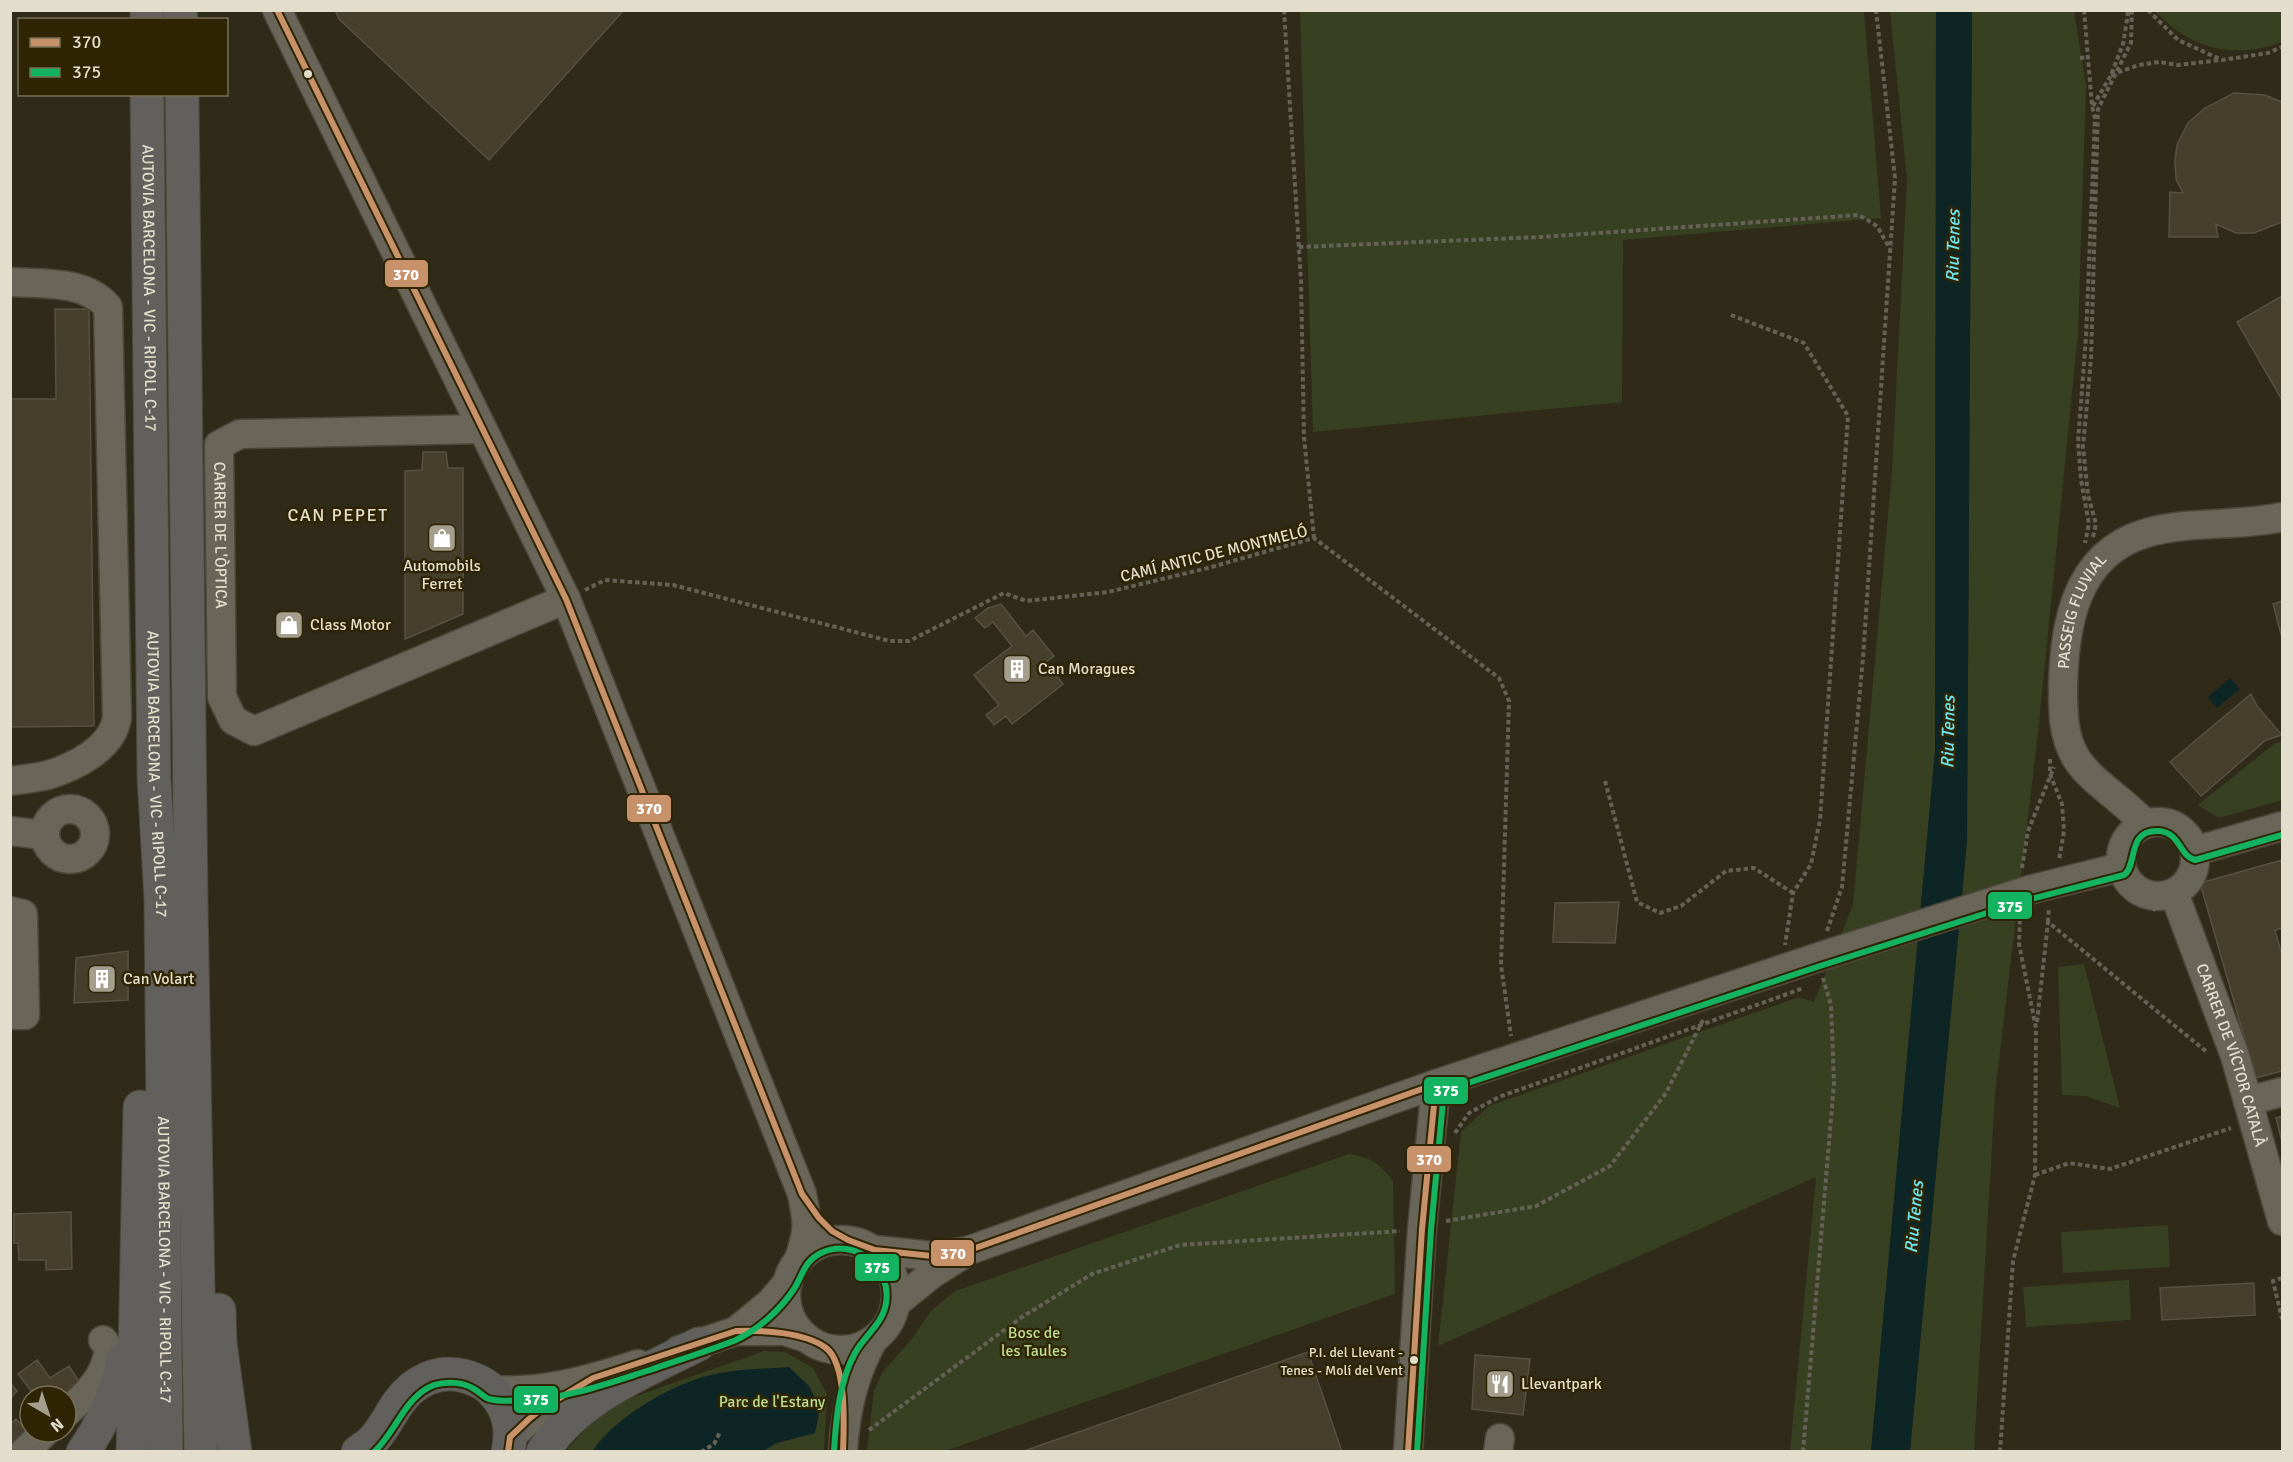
<svg xmlns="http://www.w3.org/2000/svg" width="2293" height="1462" viewBox="0 0 2293 1462" font-family="Signika,sans-serif">
  <style>
    .green { fill: #374121 }
    .water { fill: #0e2526 }
    .building { fill: #453f2b; stroke: #565143; stroke-width: 1.5 }
    .lines { fill: none; stroke-linecap: round; stroke-linejoin: round }
    .minor-casing { stroke: #4c473a; stroke-width: 31 }
    .highway-casing { stroke: #4c473a; stroke-width: 35 }
    .path { stroke: #666155; stroke-width: 4; stroke-dasharray: 4.5 3; stroke-linecap: butt }
    .minor { stroke: #696559; stroke-width: 28 }
    .highway { stroke: #62605d; stroke-width: 33 }
    .minor-bridge-casing { stroke: #4c473a; stroke-width: 31; stroke-linecap: butt }
    .minor-bridge { stroke: #696559; stroke-width: 28 }
    .bus-1-casing { stroke: #2f2505; stroke-width: 10 }
    .bus-2-casing { stroke: #2f2505; stroke-width: 10 }
    .bus-1 { stroke: #c7916a; stroke-width: 6 }
    .bus-2 { stroke: #13b361; stroke-width: 6 }
    .bus-dot { fill: #e3ddcc; stroke: #2f2505; stroke-width: 2 }
    .labels { text-anchor: middle; dominant-baseline: central; stroke-width: 5; stroke-linejoin: round; paint-order: stroke }
    .bus-label { font-size: 14px; fill: #e3ddcc; stroke: #2f2505; text-anchor: end }
    .street-label { font-size: 16px; fill: #e3ddcc; stroke: #2f2505 }
    .poi-label { font-size: 16px; fill: #e3ddcc; stroke: #2f2505; text-anchor: start }
    .park-label { font-size: 16px; fill: #bedd8e; stroke: #2f2505 }
    .water-label { font-size: 18px; font-style: italic; fill: #6ce4ee; stroke: #2f2505 }
    .neighbourhood-label { font-size: 18px; letter-spacing: 1.5px; fill: #e3ddcc; stroke: #2f2505 }
    .line-badge { stroke: #2f2505; stroke-width: 2 }
    .badge-label { font-size: 16px; text-anchor: middle; font-weight: bold; fill: #fff }
  </style>
  <rect width="100%" height="100%" fill="#302a19"/>
  <!-- green -->
  <path class="green" d="M1300,11h564l17,207 -258,22 -1,162 -309,30z
    M1890,11h46l-1,740 -64,700h-81l26,-274 -378,169 23,-214 28,-26 310,-109 15,5 39,-97 39,-434 15,-292z
    M1972,11h102l12,75 -8,247 -40,400 -43,361 -21,357 -64,1 57,-611z
    M2155,11h127v31c-48,18 -92,7 -127,-31z
    M2282,741v59l-63,18 -21,-13 77,-62z
    M2084,964l36,144 -34,-12 -24,-1 -4,-128z
    M1349,1154c23,4 30,9 44,27l2,113 -450,157h-78l7,-60 8,-18 28,-32 21,-30 24,-20z
    M2168,1225l2,42 -107,6 -2,-41z
    M2129,1280l2,40 -105,7 -3,-40z
    M764,1351l21,1 28,16 14,26 -3,57 -259,1 24,-27 36,-25z"/>
  <!-- water -->
  <path class="water" d="M1936,11h36l-5,830 -57,610 -39,1 64,-701z
    M2230,678l10,11 -23,19 -9,-11z
    M789,1367l20,19 11,22 -5,25 -38,10 -14,8h-170c20,-33 84,-70 122,-77 24,-5 50,-5 74,-7z"/>
  <!-- building -->
  <path class="building" d="M335,10h289l-135,150 -150,-141z
    M2234,93l31,2 17,7v120l-28,11h-18l-20,-9 2,13h-49l1,-45 13,1 -7,-14 -1,-18 2,-16 11,-22 17,-15z
    M2282,296v104l-45,-78z
    M55,309h34l5,417 -84,1v-328h46z
    M423,452h23l2,16h15v146l-58,25v-168l17,-1z
    M2282,601v37l-9,-34z
    M1001,604l25,32 7,-6 21,26 -8,6 17,22 -51,40 -6,-8 -12,9 -8,-10 13,-10 -25,-30 38,-29 -19,-24 -8,6 -10,-10 13,-10z
    M278,615h22l1,20h-23z
    M2251,694l6,12 25,29 -16,5 -65,56 -31,-34z
    M2282,860v68l-7,2 7,25v116l-26,7 -56,-195z
    M1619,902l-4,41 -62,-1 2,-39z
    M128,951v49l-54,3 2,-45z
    M2282,1116v26l-6,-24z
    M71,1212l1,57 -26,1v-10h-27l-1,-17h-4v-29z
    M2254,1283l1,32 -93,5 -2,-32z
    M1308,1352l34,100h-321z
    M1475,1355l55,4 -7,56 -51,-6z
    M37,1360l13,18 19,-12 13,20 -17,10h-30l-17,-22z
    M10,1383l7,8 -7,8z
    M16,1419l7,8 7,-6v9l-20,18v-24z"/>
  <g class="lines">
    <!-- minor casing -->
    <g class="minor-casing">
      <g id="minor">
        <path d="M277,10l289,589 236,595c6,30 7,35 -3,65"/>
        <path d="M10,282c33,2 75,-2 98,25l9,411c-5,31 -43,49 -69,57 -12,3 -25,4 -38,6"/>
        <path id="s1" d="M482,429l-242,5 -21,11 3,252 11,23 21,11 312,-132"/>
        <circle cx="70" cy="834" r="25"/>
        <circle cx="2158" cy="859" r="37"/>
        <path id="s2" d="M2145,824c-19,-22 -55,-43 -69,-66 -13,-22 -13,-45 -13,-70 1,-62 12,-132 80,-154 45,-14 94,-7 139,-17"/>
        <path d="M10,831l35,4"/>
        <path d="M2195,851l87,-25"/>
        <path d="M2029,890l92,-23"/>
        <path id="s3" d="M2174,893l61,163 47,165"/>
        <path d="M10,911l13,3 2,101h-15"/>
        <path d="M2248,1101l34,-9"/>
        <circle cx="841" cy="1295" r="55"/>
        <path d="M875,1250l57,6 35,-5 469,-167 398,-132"/>
        <path d="M896,1303l36,-29 30,-19"/>
        <path d="M736,1331l34,-28 18,-21"/>
        <path d="M679,1350l57,-19h48l23,7"/>
        <path d="M492,1390c50,3 98,-10 146,-26"/>
        <path d="M66,1413c21,-19 40,-36 43,-65l-6,-8"/>
        <path d="M510,1437l33,-29 33,-19"/>
        <path d="M24,1452l21,-20"/>
        <path d="M843,1452c2,-39 11,-78 30,-112"/>
        <path d="M1408,1452l14,-223 14,-145"/>
        <path d="M1498,1452l2,-14"/>
      </g>
    </g>
    <!-- highway casing -->
    <g class="highway-casing">
      <g id="highway">
        <path d="M147,10v10"/>
        <path d="M180,10l1,10"/>
        <path id="s4" d="M147,94l7,684 7,122 5,552"/>
        <path d="M182,94l9,809 10,549"/>
        <path d="M219,1310l1,33 15,109"/>
        <path d="M83,1452c19,-27 35,-61 40,-93"/>
        <path d="M133,1452l7,-345"/>
        <path d="M358,1452c5,-4 11,-7 15,-12 11,-11 17,-26 26,-38 15,-21 40,-33 65,-26 11,3 21,7 28,15 17,17 21,39 16,61"/>
        <path d="M543,1452c34,-55 102,-80 156,-108"/>
      </g>
    </g>
    <!-- path -->
    <path class="path" d="M1284,10l17,271 3,156 10,101
      M2084,10l8,96 3,12 -9,219 -8,105 3,38 8,44 -4,19
      M2148,10l30,30 44,20 46,-7 14,-6
      M2080,58l9,-1
      M2111,75l28,-10 20,-3 19,3 43,-5
      M2093,106l18,-31 12,-31 5,-30 -2,-4
      M1299,247l242,-10 318,-22 18,11 13,23
      M1731,315l73,28 44,73 -28,404 -9,44 -18,29 -8,52
      M2093,537l3,-13 -8,-29 -5,-48 8,-88 7,-250 33,-66 1,-33
      M585,590l20,-10 68,5 217,56h19l95,-48 22,8 82,-9 100,-24 106,-30 185,140 10,23 -8,264 10,71
      M2050,759v15l12,30 2,27 -5,29
      M1605,781l32,121 23,11 21,-7 45,-35 28,-3 39,25
      M2022,868l6,-37 26,-64
      M2120,892l22,9 14,9
      M2048,922l1,-15
      M1827,931l15,-44 21,-229 32,-480 -19,-168
      M2037,1022l11,-100 160,131
      M1455,1133l14,-20 30,-16 305,-109
      M2035,1175l34,-12 41,6 121,-41
      M1446,1221l90,-15 74,-40 56,-73 37,-73
      M2282,1278l-9,3 9,38
      M869,1430l153,-113 70,-43 88,-29 220,-14
      M701,1452l13,-8 6,-12
      M1803,1452l31,-369 -3,-78 -8,-27
      M2000,1452l13,-191 22,-86 1,-147 -17,-84 1,-27"/>
    <!-- minor -->
    <use href="#minor" class="minor"/>
    <!-- highway -->
    <use href="#highway" class="highway"/>
    <!-- minor-bridge casing -->
    <g class="minor-bridge-casing">
      <path id="minor-bridge" d="M1834,952l195,-62"/>
    </g>
    <!-- minor-bridge -->
    <use href="#minor-bridge" class="minor-bridge"/>
    <!-- bus-1 casing -->
    <g class="bus-1-casing">
      <path id="bus-1" d="M277,10l289,589 236,595 17,24 13,13 16,9 27,10 57,6 35,-5 469,-167 -14,145 -14,223
        M508,1452l2,-15 19,-18 14,-11 50,-30 143,-47c25,-1 69,1 90,17 21,16 18,79 17,104"/>
    </g>
    <!-- bus-2 casing -->
    <g class="bus-2-casing">
      <path id="bus-2" d="M374,1452c22,-20 31,-56 60,-67 12,-4 30,-3 40,4 6,3 9,8 15,10 12,3 25,2 37,1 43,-2 83,-17 124,-30 29,-10 58,-19 86,-30 23,-11 44,-30 58,-51 9,-14 10,-28 27,-36 34,-16 71,14 65,50 -3,21 -22,33 -31,50 -16,29 -19,66 -21,98
        M1417,1452l14,-222 13,-139 376,-125 211,-67 93,-24c14,-9 2,-46 35,-44 22,2 20,25 36,29l87,-25"/>
    </g>
    <!-- bus-1 -->
    <use href="#bus-1" class="bus-1"/>
    <!-- bus-2 -->
    <use href="#bus-2" class="bus-2"/>
  </g>
  <!-- icons -->
  <defs>
    <g id="shop-square" transform="scale(1.5)"><rect x="-9" y="-9" width="18" height="18" rx="4" fill="#a49e8d" stroke="#2f2505"/><path d="M-5-2.5h2.3a2.7 3.5 0 0 1 5.4 0H5L5.5 6h-11ZM-1.5-2.5h3a1.5 2.3 0 0 0-3 0Z" fill="#fff"/></g>
    <g id="building-square" transform="scale(1.5)"><rect x="-9" y="-9" width="18" height="18" rx="4" fill="#a49e8d" stroke="#2f2505"/><path d="M-4-6H4V6H1V3H-1V6H-4ZM-2.5-4.3h1.7v1.8h-1.7ZM.8-4.3h1.7v1.8H.8ZM-2.5-1h1.7V.8h-1.7ZM.8-1h1.7V.8H.8Z" fill="#fff"/></g>
    <g id="restaurant-square" transform="scale(1.5)"><rect x="-9" y="-9" width="18" height="18" rx="4" fill="#a49e8d" stroke="#2f2505"/><path d="M-5-6h1v4h1v-4h1v4h1v-4h1v5L-1.5 .5V6h-2V.5L-5-1ZM5-6V6H3V1.5H1.5Q1.5-4 5-6Z" fill="#fff"/></g>
  </defs>
  <g fill-rule="evenodd">
    <use href="#shop-square" x="442" y="538"/>
    <use href="#shop-square" x="289" y="625"/>
    <use href="#building-square" x="1017" y="669"/>
    <use href="#building-square" x="102" y="979"/>
    <use href="#restaurant-square" x="1500" y="1384"/>
  </g>
  <!-- markers -->
  <g class="bus-dot">
    <circle cx="308" cy="74" r="5"/>
    <circle cx="1414" cy="1360" r="5"/>
  </g>
  <g class="labels">
    <!-- bus labels -->
    <g class="bus-label">
      <text x="1403" y="1352">P.I. del Llevant -<tspan x="1403" dy="18">Tenes - Molí del Vent</tspan></text>
    </g>
    <!-- street labels -->
    <g class="street-label">
      <text stroke="none"><textPath href="#s4" startOffset="194">AUTOVIA BARCELONA - VIC - RIPOLL C-17</textPath></text>
      <text stroke="none"><textPath href="#s1" startOffset="356">CARRER DE L'ÒPTICA</textPath></text>
      <text transform="translate(1214 554) rotate(-14)">CAMÍ ANTIC DE MONTMELÓ</text>
      <text stroke="none"><textPath href="#s2" startOffset="248">PASSEIG FLUVIAL</textPath></text>
      <text stroke="none"><textPath href="#s4" startOffset="680">AUTOVIA BARCELONA - VIC - RIPOLL C-17</textPath></text>
      <text stroke="none"><textPath href="#s3" startOffset="172">CARRER DE VÍCTOR CATALÀ</textPath></text>
      <text stroke="none"><textPath href="#s4" startOffset="1166">AUTOVIA BARCELONA - VIC - RIPOLL C-17</textPath></text>
    </g>
    <!-- poi labels -->
    <g class="poi-label">
      <text x="442" y="566" text-anchor="middle">Automobils<tspan x="442" dy="18">Ferret</tspan></text>
      <text x="310" y="625">Class Motor</text>
      <text x="1038" y="669">Can Moragues</text>
      <text x="123" y="979">Can Volart</text>
      <text x="1521" y="1384">Llevantpark</text>
    </g>
    <!-- park labels -->
    <g class="park-label">
      <text x="1034" y="1333">Bosc de<tspan x="1034" dy="18">les Taules</tspan></text>
      <text x="772" y="1402">Parc de l'Estany</text>
    </g>
    <!-- water labels -->
    <g class="water-label">
      <text transform="translate(1953 246) rotate(-89)">Riu Tenes</text>
      <text transform="translate(1948 732) rotate(-89)">Riu Tenes</text>
      <text transform="translate(1914 1217) rotate(-85)">Riu Tenes</text>
    </g>
    <!-- neighbourhood labels -->
    <g class="neighbourhood-label">
      <text x="338" y="515">CAN PEPET</text>
    </g>
  </g>
  <g class="line-badge">
    <rect x="384" y="259" width="45" height="29" rx="6" fill="#c7916a"/>
    <rect x="626" y="794" width="46" height="29" rx="6" fill="#c7916a"/>
    <rect x="1987" y="891" width="46" height="29" rx="6" fill="#13b361"/>
    <rect x="1423" y="1076" width="46" height="29" rx="6" fill="#13b361"/>
    <rect x="1406" y="1145" width="46" height="28" rx="6" fill="#c7916a"/>
    <rect x="930" y="1239" width="45" height="28" rx="6" fill="#c7916a"/>
    <rect x="854" y="1253" width="46" height="29" rx="6" fill="#13b361"/>
    <rect x="513" y="1385" width="46" height="29" rx="6" fill="#13b361"/>
  </g>
  <g class="badge-label">
    <text x="406" y="280">370</text>
    <text x="649" y="814">370</text>
    <text x="2010" y="912">375</text>
    <text x="1446" y="1096">375</text>
    <text x="1429" y="1165">370</text>
    <text x="953" y="1259">370</text>
    <text x="877" y="1273">375</text>
    <text x="536" y="1405">375</text>
  </g>
  <!-- border -->
  <rect width="2293" height="1462" fill="none" stroke="#e3ddcc" stroke-width="24"/>
  <!-- legend -->
  <rect x="18" y="18" width="210" height="78" fill="#2f2505" stroke="#776f55" stroke-width="1.5"/>
  <rect x="30" y="38" width="30" height="9" fill="#c7916a" stroke="#776f55" stroke-width="1.5"/>
  <text x="72" y="48" font-size="18" fill="#e3ddcc">370</text>
  <rect x="30" y="68" width="30" height="9" fill="#13b361" stroke="#776f55" stroke-width="1.5"/>
  <text x="72" y="78" font-size="18" fill="#e3ddcc">375</text>
  <!-- north arrow -->
  <g transform="translate(48 1414) rotate(141)"><circle r="28" fill="#2f2505" stroke="#776f55" stroke-width="1.5"/>
  <path d="M0-4.5L10 22L0 15L-10 22Z" fill="#a49e8d"/>
  <text y="-9" font-size="16" font-weight="bold" text-anchor="middle" fill="#e3ddcc">N</text>
  </g>
</svg>
